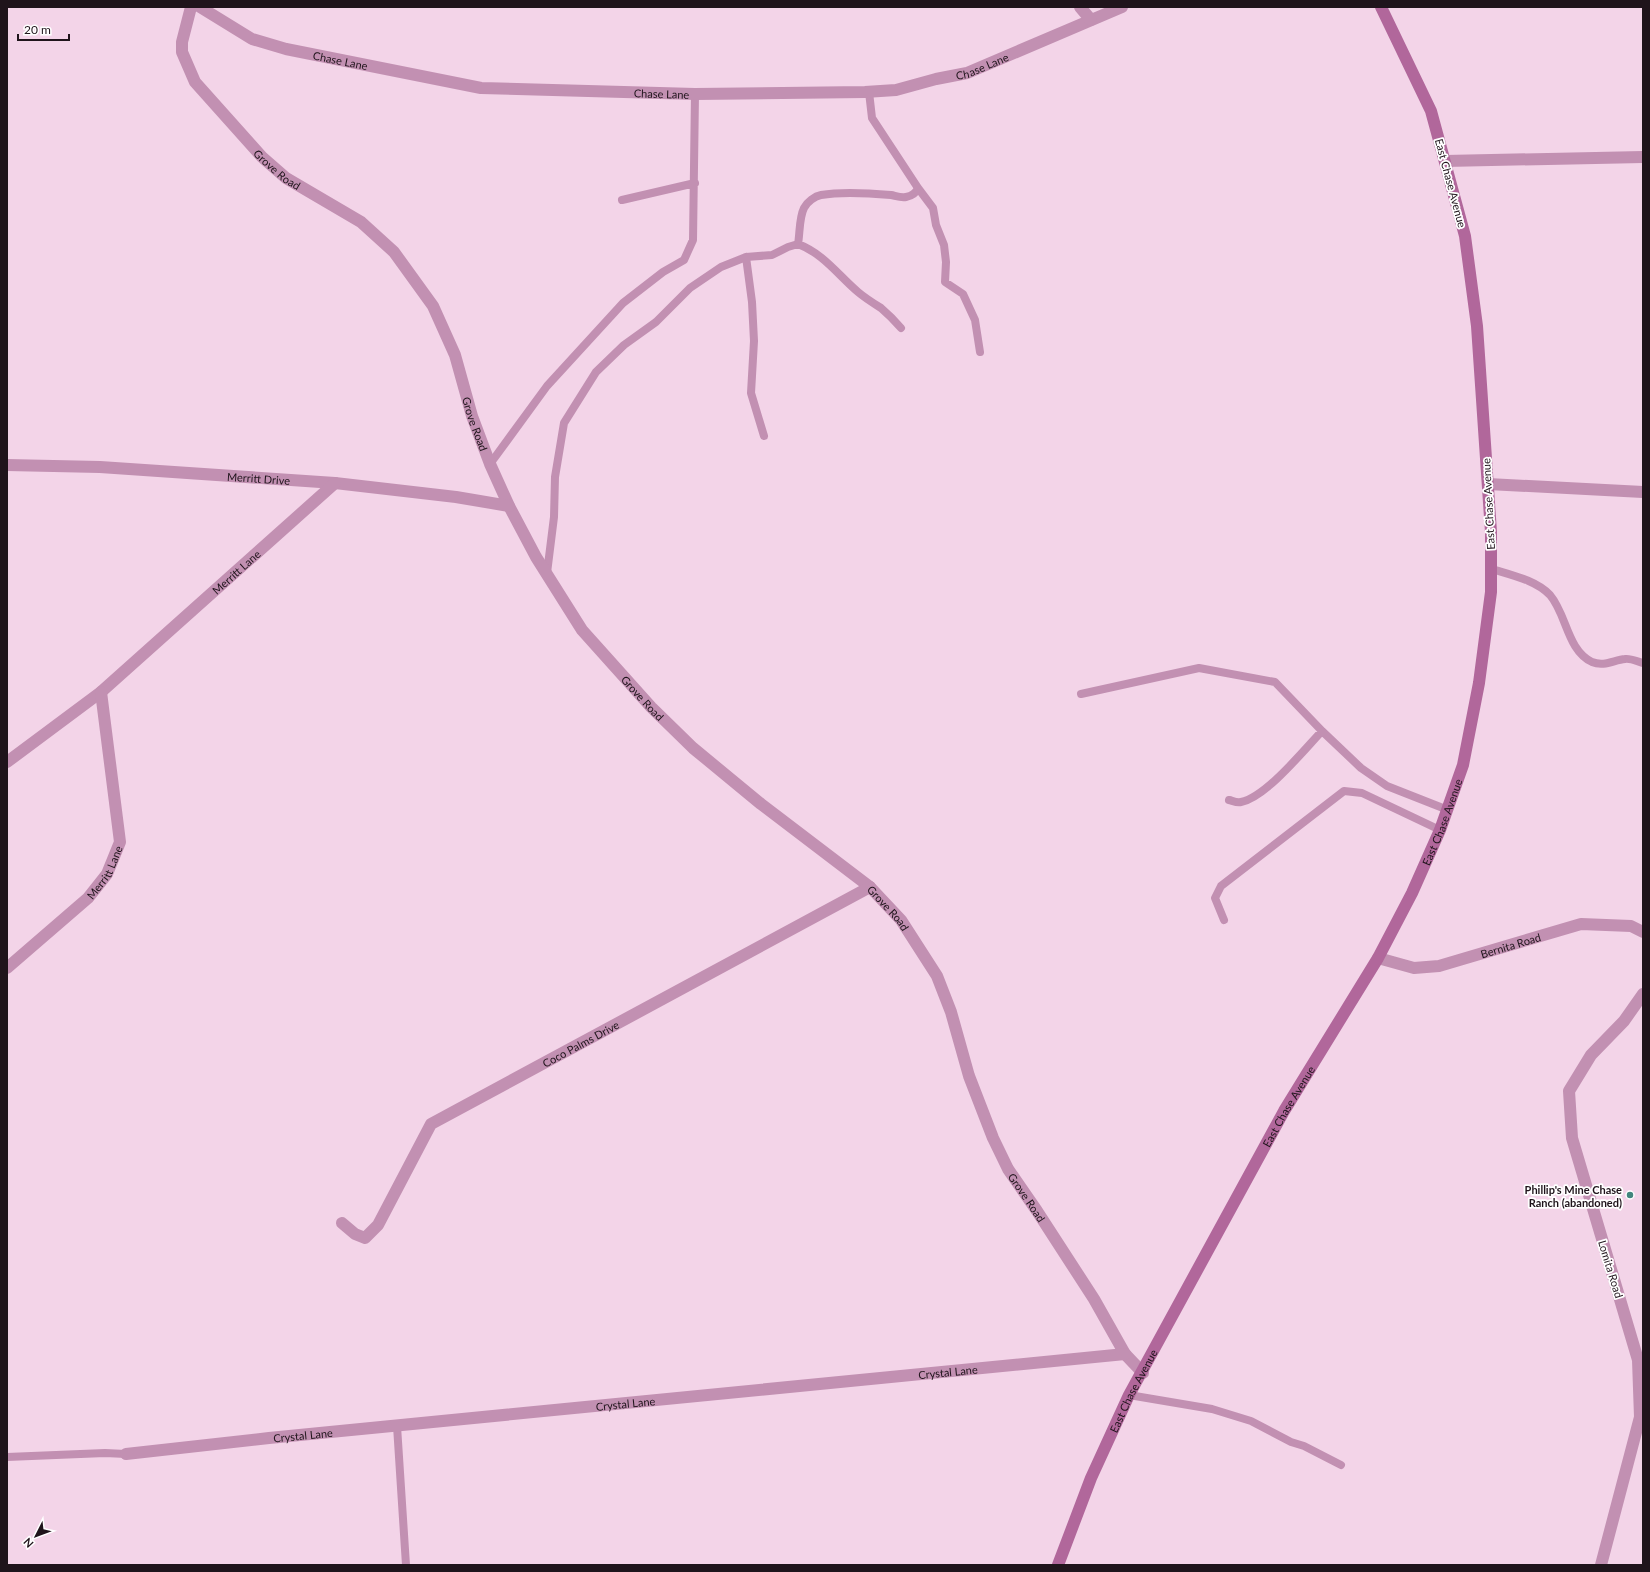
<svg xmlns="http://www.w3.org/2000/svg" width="1650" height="1572" viewBox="0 0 1650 1572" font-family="Lato,sans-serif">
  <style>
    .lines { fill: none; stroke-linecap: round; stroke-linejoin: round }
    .service { stroke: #c290b2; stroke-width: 8 }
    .minor { stroke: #c290b2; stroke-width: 12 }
    .secondary { stroke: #b1679b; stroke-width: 12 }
    .poi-dot { fill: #41867d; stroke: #fff; stroke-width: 1.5 }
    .labels { text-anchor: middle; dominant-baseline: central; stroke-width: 3.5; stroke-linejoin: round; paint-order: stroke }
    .street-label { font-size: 11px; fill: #1f141b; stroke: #fff }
    .poi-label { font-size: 11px; font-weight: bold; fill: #1f141b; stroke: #fff; text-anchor: end }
  </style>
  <rect width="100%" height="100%" fill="#f3d4e8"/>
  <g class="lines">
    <!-- service -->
    <path class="service" d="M918,188l15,20 3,17 8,20 2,17 -1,20 18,12 12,26 5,32
      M622,200l73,-17
      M798,244c26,10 40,31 60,48 7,6 15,11 23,16 7,6 14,13 20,20
      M746,257l26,-2 16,-8 10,-3c2,-11 1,-26 6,-36 3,-6 11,-12 17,-13 22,-4 48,-2 70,0 5,1 10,3 15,2 5,-1 10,-4 12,-9l-46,-70 -3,-26
      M490,464l57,-78 76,-83 40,-31 21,-12 9,-20 2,-146
      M1492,569c19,6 44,11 58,26 17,20 17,55 42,67 12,5 22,-2 33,-3 6,-1 13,3 18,4
      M547,573l7,-56 1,-40 9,-54 32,-51 28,-27 32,-23 34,-34 31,-21 25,-10 6,45 2,39 -3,52 13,43
      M1081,694l118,-26 76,14 47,49 39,37 26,18 61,24
      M1229,800c4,1 8,3 12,2 25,-5 63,-52 81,-71
      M1224,920l-9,-22 6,-12 123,-95 18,2 78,37
      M1129,1395l83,14 39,12 40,21 13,4 37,19
      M397,1426l9,139
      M7,1457l98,-4 21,1"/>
    <!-- minor -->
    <g class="minor">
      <path id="s1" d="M191,7l-9,35v10l13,30 67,75 24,21 75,44 33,30 39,54 22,49 17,61 18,48 19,42 27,51 46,73 69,77 42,41 68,56 109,83 31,33 36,56 14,36 18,64 24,62 15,31 29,42 57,88 31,55 18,19"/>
      <path id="s2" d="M200,7l52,32 34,10 195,39 214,6 170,-2 31,-2 40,-11 31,-6 155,-66"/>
      <path d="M1080,7l11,13"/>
      <path d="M1445,161l198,-4"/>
      <path id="s3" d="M7,465l93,2 235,16 121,14 53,9"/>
      <path d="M1488,484l155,8"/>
      <path id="s4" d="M7,762l94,-70 234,-209"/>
      <path id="s5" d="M1378,958l36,10 25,-2 142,-42 50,2 12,6"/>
      <path id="s6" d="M7,968l81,-70 19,-24 13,-32 -19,-150"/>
      <path id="s7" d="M342,1223l13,11 10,4 13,-13 53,-101 439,-237"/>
      <path id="s8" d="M126,1454l143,-16 856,-84"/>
      <path d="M1601,1565l39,-148 -2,-57 -66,-222 -3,-47 22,-36 33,-34 19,-27"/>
    </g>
    <!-- secondary -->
    <path class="secondary" id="s9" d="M1058,1565l33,-87 38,-83 155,-284 94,-153 34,-65 28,-63 23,-65 16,-82 12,-91v-60l-14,-206 -12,-90 -34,-125 -50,-104"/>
  </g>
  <!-- markers -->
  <circle class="poi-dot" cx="1630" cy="1195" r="4"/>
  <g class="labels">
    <!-- street labels -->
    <g class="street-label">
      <text stroke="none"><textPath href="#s2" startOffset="152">Chase Lane</textPath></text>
      <text stroke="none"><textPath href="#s2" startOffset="800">Chase Lane</textPath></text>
      <text stroke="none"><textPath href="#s2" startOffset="476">Chase Lane</textPath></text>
      <text stroke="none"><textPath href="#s1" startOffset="199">Grove Road</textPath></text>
      <text transform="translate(1451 183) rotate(75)">East Chase Avenue</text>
      <text stroke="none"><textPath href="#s1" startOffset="535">Grove Road</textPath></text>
      <text stroke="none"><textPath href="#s3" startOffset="252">Merritt Drive</textPath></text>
      <text transform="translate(1488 504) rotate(-93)">East Chase Avenue</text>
      <text stroke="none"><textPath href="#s4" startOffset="298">Merritt Lane</textPath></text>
      <text stroke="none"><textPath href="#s1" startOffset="859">Grove Road</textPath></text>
      <text stroke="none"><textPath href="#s9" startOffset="838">East Chase Avenue</textPath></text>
      <text stroke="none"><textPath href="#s6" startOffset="138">Merritt Lane</textPath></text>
      <text stroke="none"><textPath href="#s1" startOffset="1183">Grove Road</textPath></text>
      <text stroke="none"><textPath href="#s5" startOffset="137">Bernita Road</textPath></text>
      <text stroke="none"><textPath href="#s7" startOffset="330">Coco Palms Drive</textPath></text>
      <text stroke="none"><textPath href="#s9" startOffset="514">East Chase Avenue</textPath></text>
      <text stroke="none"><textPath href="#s1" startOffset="1507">Grove Road</textPath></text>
      <text transform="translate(1611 1269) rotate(73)">Lomita Road</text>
      <text stroke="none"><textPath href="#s8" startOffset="826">Crystal Lane</textPath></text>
      <text stroke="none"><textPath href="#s9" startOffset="190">East Chase Avenue</textPath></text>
      <text stroke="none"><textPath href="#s8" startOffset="502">Crystal Lane</textPath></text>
      <text stroke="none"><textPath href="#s8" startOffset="178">Crystal Lane</textPath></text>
    </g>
    <!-- poi labels -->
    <g class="poi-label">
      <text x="1622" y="1189">Phillip's Mine Chase<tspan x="1622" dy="13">Ranch (abandoned)</tspan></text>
    </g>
  </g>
  <!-- border -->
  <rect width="1650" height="1572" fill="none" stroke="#1f141b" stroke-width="16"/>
  <!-- north arrow -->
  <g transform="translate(36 1536) rotate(228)" stroke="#ffffff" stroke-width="3" paint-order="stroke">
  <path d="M0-3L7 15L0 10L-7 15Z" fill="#1f141b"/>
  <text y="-6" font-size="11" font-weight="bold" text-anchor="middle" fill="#1f141b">N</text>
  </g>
  <!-- scale -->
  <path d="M18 34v6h51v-6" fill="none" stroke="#1f141b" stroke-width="2"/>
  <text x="24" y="34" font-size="12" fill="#1f141b" stroke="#ffffff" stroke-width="3" paint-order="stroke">20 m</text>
</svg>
